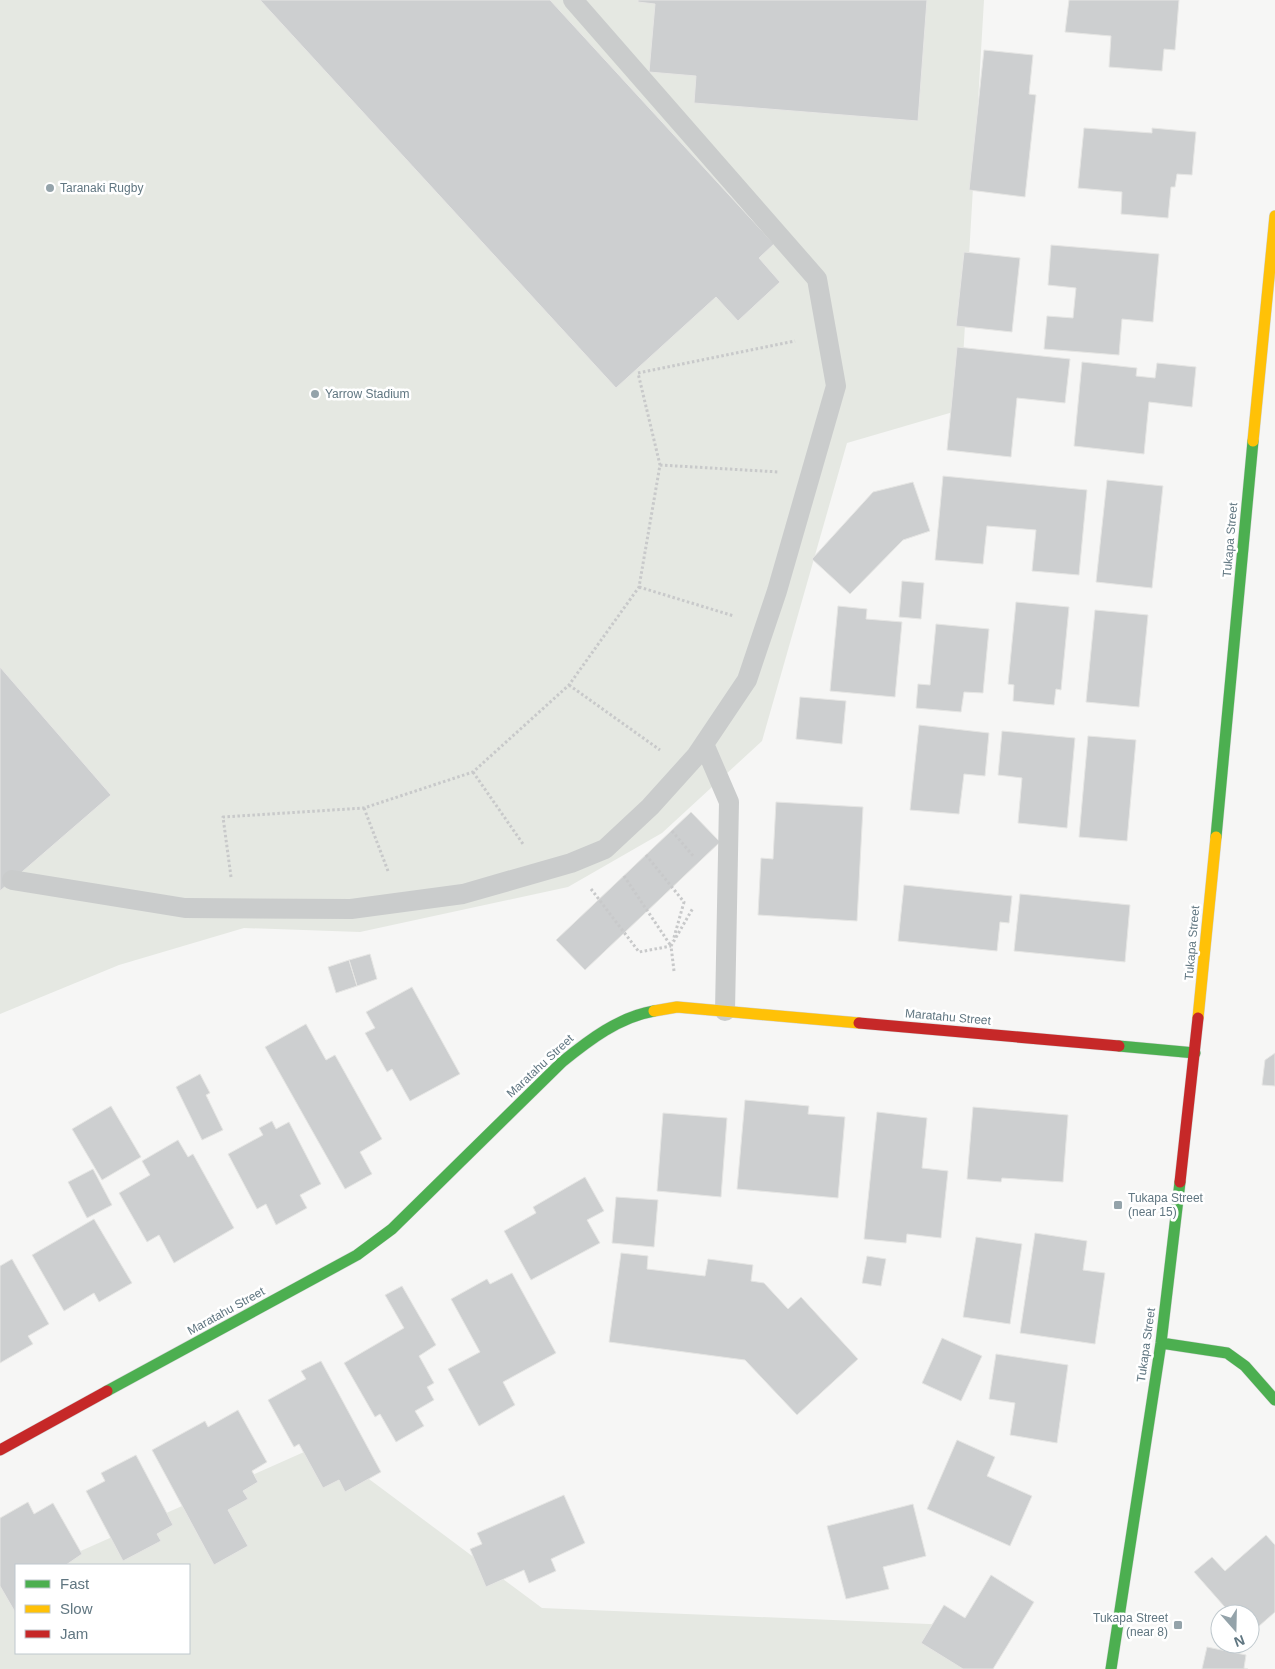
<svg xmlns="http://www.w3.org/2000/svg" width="1275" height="1669" viewBox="0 0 1275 1669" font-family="Arial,sans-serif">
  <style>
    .green { fill: #e5e8e2 }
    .building { fill: #cdcfd0; stroke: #e6e6e4 }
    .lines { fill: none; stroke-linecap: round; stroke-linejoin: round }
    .fast-casing { stroke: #d2d4d4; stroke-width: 12 }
    .slow-casing { stroke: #d2d4d4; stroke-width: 12 }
    .jam-casing { stroke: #d2d4d4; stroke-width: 12 }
    .path { stroke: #c8c9ca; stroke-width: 3; stroke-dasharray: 2.5 2.5; stroke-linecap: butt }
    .lane { stroke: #cacccc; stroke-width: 20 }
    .fast { stroke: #4caf50; stroke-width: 11 }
    .slow { stroke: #ffc107; stroke-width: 11 }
    .jam { stroke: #c62828; stroke-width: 11 }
    .poi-dot { fill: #94a3aa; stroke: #fff; stroke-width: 2 }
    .labels { text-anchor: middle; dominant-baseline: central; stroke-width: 5; stroke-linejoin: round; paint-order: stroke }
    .poi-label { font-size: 12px; fill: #607681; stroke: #fff; text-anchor: start }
    .street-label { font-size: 12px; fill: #607681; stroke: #fff }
  </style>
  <rect width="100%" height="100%" fill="#f6f6f5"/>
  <!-- green -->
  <path class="green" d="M0,0h984l-24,410 -113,33 -85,298 -100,92 -94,54 -208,45 -116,-4 -125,37 -119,49z
    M322,1444l220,164 434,18 -5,43h-971v-83l16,-7v74h173v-88h-140z"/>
  <!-- building -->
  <path class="building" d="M260,0h290l224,244 -15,14 21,24 -42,39 -22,-24 -100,91z
    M638,0h289l-9,121 -224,-18 2,-27 -47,-4 6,-68 -17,-2z
    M1069,0h110l-4,50 -11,-1 -2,22 -53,-4 2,-31 -46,-4z
    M984,50l49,5 -4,39 7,1 -11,102 -56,-7z
    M1084,128l68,5v-5l44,4 -4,43 -15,-1 -2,13h-4l-3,31 -47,-4 1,-22 -44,-4z
    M1051,245l108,9 -6,68 -31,-3 -3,36 -75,-6 3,-33 26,2 3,-30 -28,-3z
    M964,252l56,6 -8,74 -56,-6z
    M957,347l113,12 -5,44 -48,-5 -6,59 -64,-7z
    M1082,362l55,6 -1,8 19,2 2,-15 39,4 -4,40 -43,-5 -5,52 -70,-8z
    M943,476l144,14 -8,85 -47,-4 4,-41 -49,-4 -4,38 -48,-4z
    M1107,480l56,6 -11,102 -56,-6z
    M913,482l17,49 -27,9 -53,54 -38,-35 61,-67z
    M902,581l22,2 -3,36 -22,-2z
    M1016,602l53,5 -8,83 -5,-1 -2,16 -41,-4 1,-16 -6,-1z
    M838,606l29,3 -1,10 36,3 -7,75 -65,-6z
    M1095,610l53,5 -9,92 -53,-5z
    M936,624l53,5 -6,64 -19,-1 -3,20 -45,-4 2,-24 12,1z
    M0,667l111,128 -111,96z
    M800,697l46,4 -4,43 -46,-5z
    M919,725l70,8 -4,43 -21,-2 -5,40 -49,-4z
    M1002,731l73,7 -8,90 -49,-5 4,-45 -24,-3z
    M1088,736l48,4 -9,101 -48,-4z
    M776,802l87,5 -6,114 -99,-6 3,-57 12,1z
    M691,812l29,30 -135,128 -29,-30z
    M904,885l108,11 -3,27 -9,-1 -3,29 -99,-10z
    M1020,894l110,11 -5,57 -111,-11z
    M370,954l7,25 -20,7 -8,-26z
    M349,960l8,26 -21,7 -8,-26z
    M412,987l48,87 -50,27 -18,-32 -5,3 -22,-39 10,-5 -9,-16z
    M306,1024l20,36 9,-5 47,84 -22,13 12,22 -27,15 -80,-142z
    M1275,1053v33l-13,-1 3,-25z
    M200,1074l10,19 -4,2 17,35 -21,10 -26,-53z
    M745,1100l64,6 -1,8 37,3 -7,81 -101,-9z
    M111,1106l30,51 -39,23 -30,-51z
    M973,1107l95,8 -5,67 -61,-4 -1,4 -34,-3z
    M877,1112l50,6 -5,50 26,3 -7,67 -34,-4 -1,9 -42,-4z
    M663,1113l64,5 -6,79 -64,-6z
    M272,1121l4,8 13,-7 32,62 -21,11 7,13 -31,17 -10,-21 -9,5 -29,-55 35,-19 -4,-7z
    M178,1140l10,17 5,-3 41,74 -60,35 -15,-28 -12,7 -28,-49 31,-18 -8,-14z
    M93,1169l19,36 -25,13 -19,-36z
    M585,1177l19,34 -17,9 13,23 -69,37 -27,-49 32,-18 -3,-6z
    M616,1197l42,3 -4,47 -42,-4z
    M94,1219l38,64 -33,19 -5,-9 -30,18 -32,-56z
    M1035,1233l52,8 -4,29 22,3 -10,71 -75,-11z
    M976,1237l46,7 -12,80 -47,-7z
    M621,1253l27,3 -1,13 58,7 3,-17 45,6 -2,16 13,2 24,26 13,-12 57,62 -61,56 -52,-55 -136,-18z
    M867,1256l19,3 -5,27 -19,-3z
    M12,1259l37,65 -21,12 5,8 -33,19v-97z
    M512,1273l44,80 -53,29 12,23 -36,21 -31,-57 32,-17 -29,-53 36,-20 3,5z
    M402,1286l34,59 -17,11 15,27 -7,4 7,13 -19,11 9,15 -28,16 -16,-28 -5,3 -31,-54 60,-35 -19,-33z
    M942,1338l40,18 -21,45 -39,-18z
    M996,1354l72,11 -11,78 -47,-8 5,-32 -26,-4z
    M321,1361l60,111 -36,20 -6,-12 -16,8 -24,-44 -5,3 -26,-47 38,-21 -5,-8z
    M238,1410l29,52 -15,9 6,11 -15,9 5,8 -20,11 20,36 -34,19 -62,-115 53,-29 3,6z
    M957,1440l38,17 -8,19 45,20 -22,50 -83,-37z
    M136,1455l37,70 -16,9 4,7 -38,20 -37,-70 19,-10 -4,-8z
    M564,1495l21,48 -34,16 5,12 -27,12 -5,-13 -38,17 -16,-38 12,-5 -5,-11z
    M28,1502l6,12 19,-11 29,51 -16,11h-50l-1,47 -15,-26v-68z
    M913,1504l13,52 -43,11 6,22 -43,10 -19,-73z
    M1266,1535l9,10v67l-25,22v-20h-19l-37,-42 18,-15 13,14z
    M991,1575l43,27 -41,67h-30l-42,-26 23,-38 21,13z
    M1207,1647l39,8 -2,13 4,1h-46z"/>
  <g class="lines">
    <!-- fast casing -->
    <g class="fast-casing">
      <path id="fast" d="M1216,837l37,-396
        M1119,1046l76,7
        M1161,1343l66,10 18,13 30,34
        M107,1391l250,-136 35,-26 170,-167c27,-22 57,-45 92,-51
        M1111,1669l50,-326 19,-161"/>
    </g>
    <!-- slow casing -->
    <g class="slow-casing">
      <path id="slow" d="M1253,441l22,-225
        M654,1011l23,-4 182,16
        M1198,1018l18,-181"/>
    </g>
    <!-- jam casing -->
    <g class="jam-casing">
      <path id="jam" d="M859,1023l260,23
        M1180,1182l18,-164
        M0,1450l107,-59"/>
    </g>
    <!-- path -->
    <path class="path" d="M660,465l119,7
      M639,587l95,29
      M569,685l91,65
      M473,772l50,72
      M364,808l24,63
      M672,831l22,26
      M646,855l38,47 -11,39
      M624,876l47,70
      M231,877l-8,-60 141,-9 109,-36 96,-87 70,-98 21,-122 -22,-92 157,-32
      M591,889l48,63 32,-6
      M674,971l-3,-25 22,-38"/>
    <!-- lane -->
    <path class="lane" d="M704,744l25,58 -4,209
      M12,880l173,28 166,1 112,-15 108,-31 34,-14 45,-42 46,-51 51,-76 30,-89 59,-205 -19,-107 -244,-279"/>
    <!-- fast -->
    <use href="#fast" class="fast"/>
    <!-- slow -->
    <use href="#slow" class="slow"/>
    <!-- jam -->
    <use href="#jam" class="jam"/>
  </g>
  <!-- markers -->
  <g class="poi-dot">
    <circle cx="50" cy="188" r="5"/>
    <circle cx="315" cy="394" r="5"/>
    <rect x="1113" y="1200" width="10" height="10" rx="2.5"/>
    <rect x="1173" y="1620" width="10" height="10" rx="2.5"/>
  </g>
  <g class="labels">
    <!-- poi labels -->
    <g class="poi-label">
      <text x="60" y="188">Taranaki Rugby</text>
      <text x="325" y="394">Yarrow Stadium</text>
      <text x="1128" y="1198">Tukapa Street<tspan x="1128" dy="14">(near 15)</tspan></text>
      <text x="1168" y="1618" text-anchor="end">Tukapa Street<tspan x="1168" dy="14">(near 8)</tspan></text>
    </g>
    <!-- street labels -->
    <g class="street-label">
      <text transform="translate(1230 540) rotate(-85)">Tukapa Street</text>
      <text transform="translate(1192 943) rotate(-85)">Tukapa Street</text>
      <text transform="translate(948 1017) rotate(5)">Maratahu Street</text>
      <text transform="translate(540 1066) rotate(-43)">Maratahu Street</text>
      <text transform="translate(226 1311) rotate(-29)">Maratahu Street</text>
      <text transform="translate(1146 1345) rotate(-82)">Tukapa Street</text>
    </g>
  </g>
  <!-- legend -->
  <rect x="15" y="1564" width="175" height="90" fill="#ffffff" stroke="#bfc8cd"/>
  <rect x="25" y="1580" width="25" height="8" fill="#4caf50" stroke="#bfc8cd"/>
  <text x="60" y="1589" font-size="15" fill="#607681">Fast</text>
  <rect x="25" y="1605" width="25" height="8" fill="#ffc107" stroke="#bfc8cd"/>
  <text x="60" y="1614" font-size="15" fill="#607681">Slow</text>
  <rect x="25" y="1630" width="25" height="8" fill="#c62828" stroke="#bfc8cd"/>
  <text x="60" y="1639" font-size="15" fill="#607681">Jam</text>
  <!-- north arrow -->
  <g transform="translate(1235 1629) rotate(160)"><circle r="24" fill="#ffffff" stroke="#bfc8cd"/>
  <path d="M0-4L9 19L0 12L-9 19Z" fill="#94a3aa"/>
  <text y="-8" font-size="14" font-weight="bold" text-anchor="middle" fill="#607681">N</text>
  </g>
</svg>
